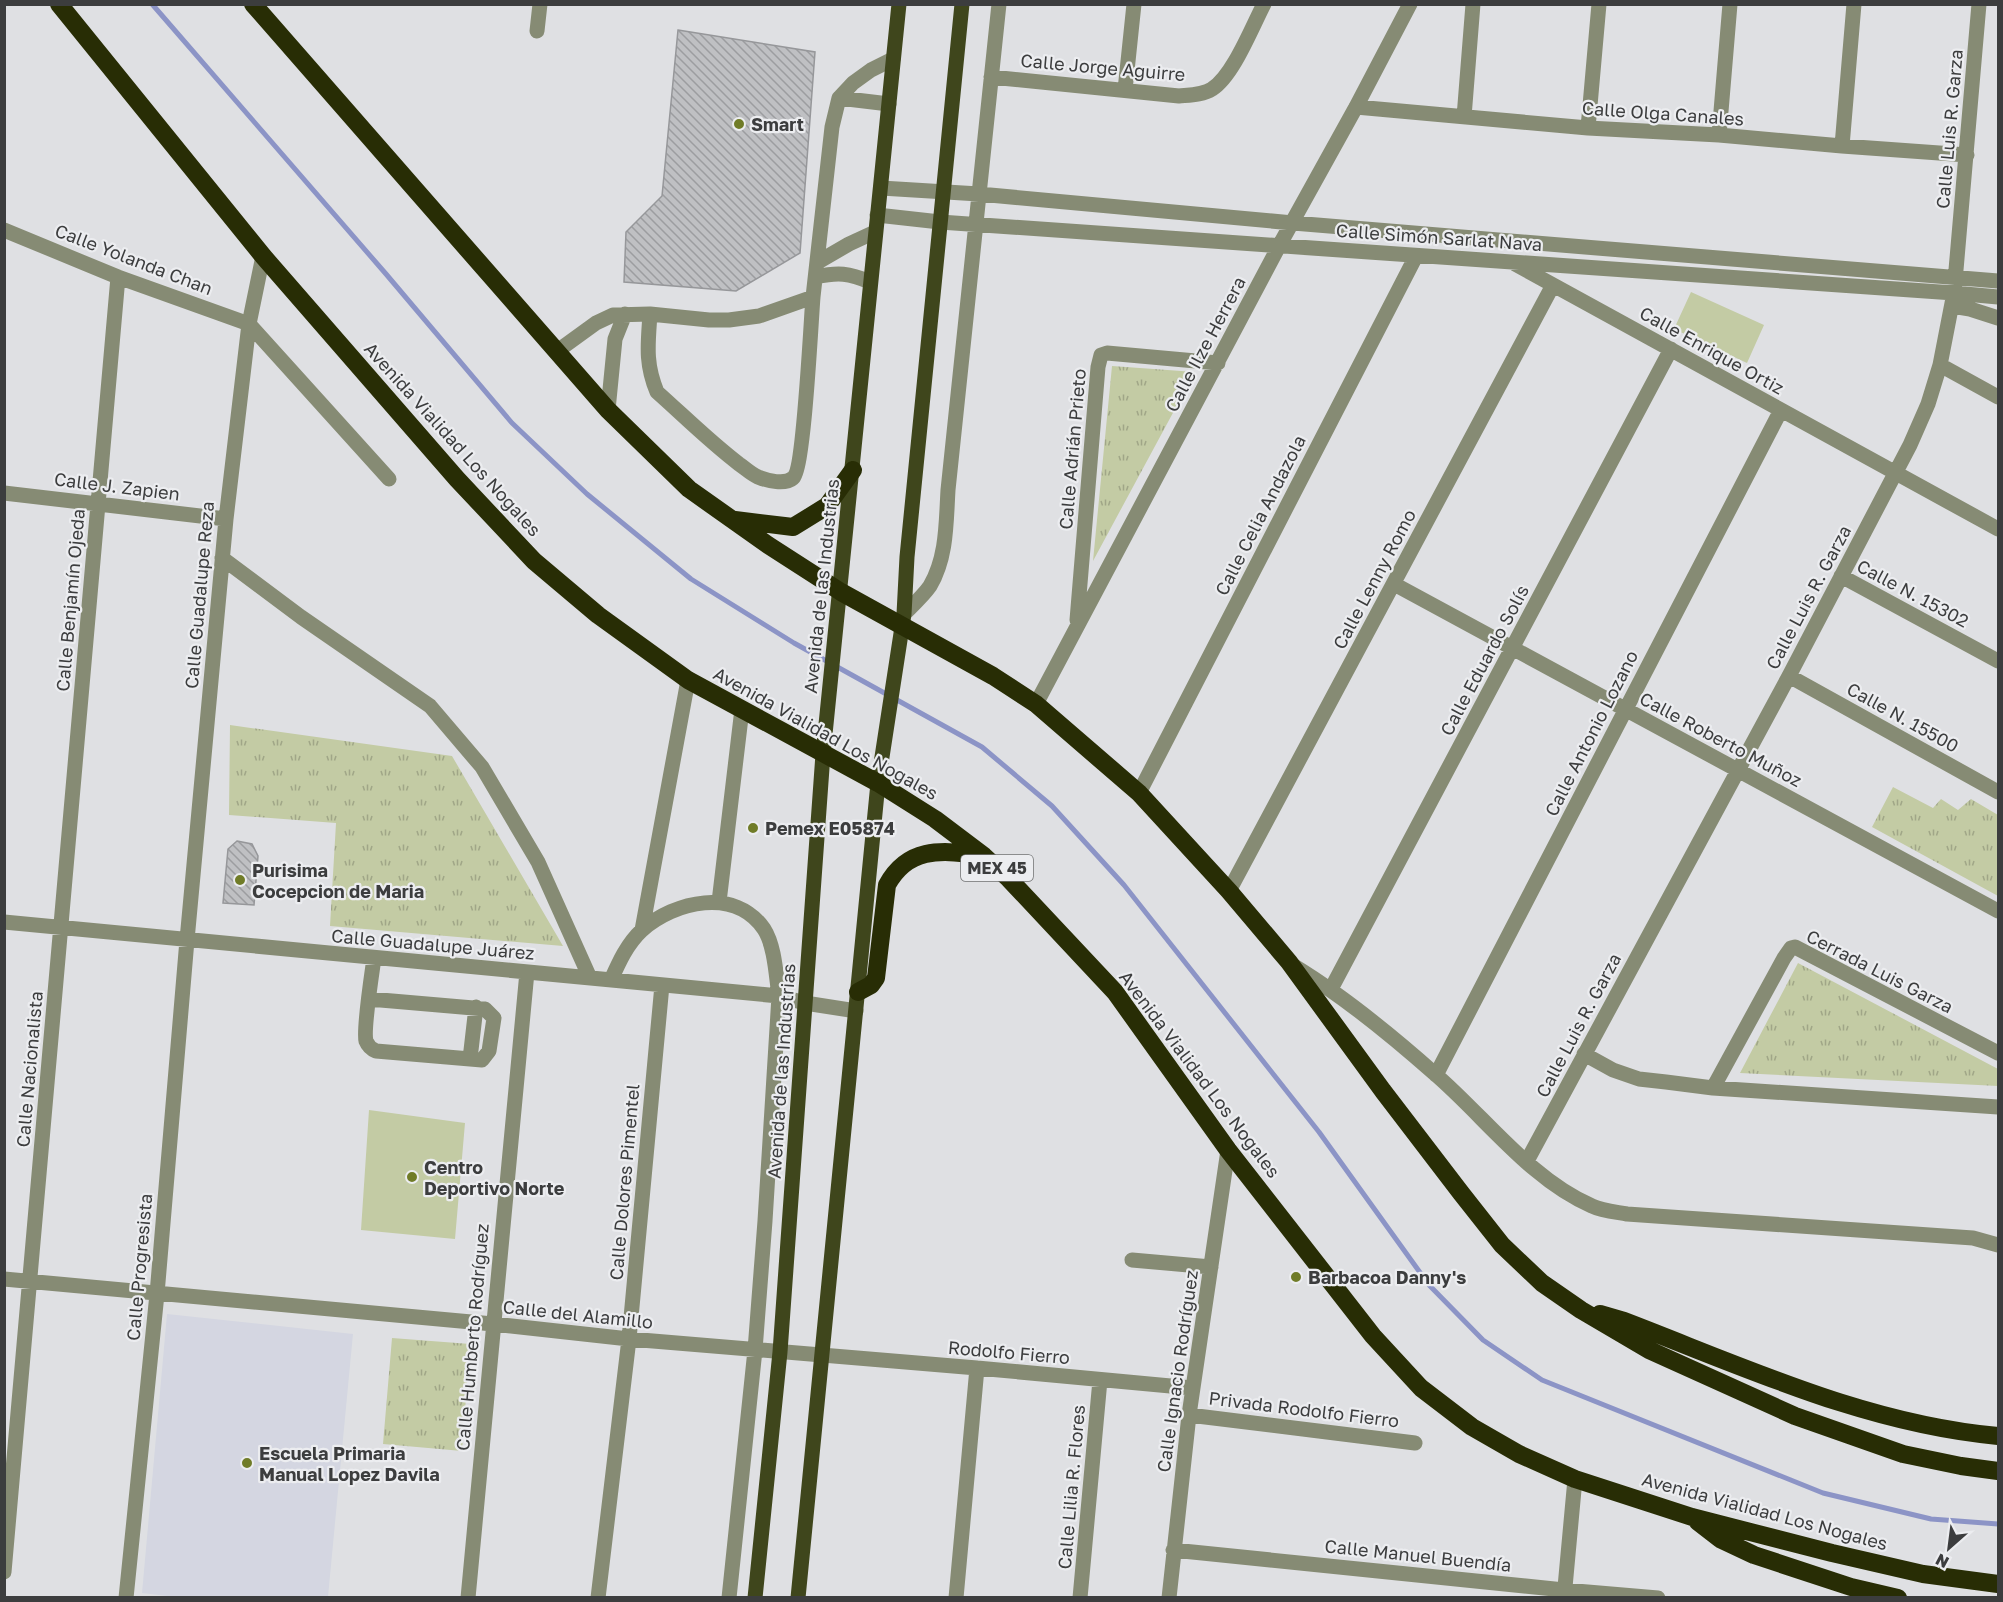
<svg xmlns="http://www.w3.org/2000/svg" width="2003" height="1602" viewBox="0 0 2003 1602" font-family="'Golos Text',sans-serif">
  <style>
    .built { fill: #d4d6e1 }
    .green { fill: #c3cba4 }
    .park { fill: url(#park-tufts) }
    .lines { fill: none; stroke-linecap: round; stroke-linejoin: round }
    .stream { stroke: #8c94c6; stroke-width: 5 }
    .building { fill: url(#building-back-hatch); stroke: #96979a; stroke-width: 1.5 }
    .minor { stroke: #868b74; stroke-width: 15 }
    .major { stroke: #3f461c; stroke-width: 15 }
    .highway { stroke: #282d05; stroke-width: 18 }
    .poi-dot { fill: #707c28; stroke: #ecedf0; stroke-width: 2 }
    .labels { text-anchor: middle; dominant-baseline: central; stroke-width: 4.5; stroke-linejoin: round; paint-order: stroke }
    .shield { fill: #ecedf0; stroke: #717273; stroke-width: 1.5 }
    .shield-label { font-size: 16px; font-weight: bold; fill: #3c3d3e }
    .street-label { font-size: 18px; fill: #3c3d3e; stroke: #ecedf0 }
    .poi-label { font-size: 18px; font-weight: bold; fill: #3c3d3e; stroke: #ecedf0; text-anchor: start }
  </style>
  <defs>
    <pattern id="park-tufts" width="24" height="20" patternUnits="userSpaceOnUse" patternTransform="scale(1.5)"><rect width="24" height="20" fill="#c3cba4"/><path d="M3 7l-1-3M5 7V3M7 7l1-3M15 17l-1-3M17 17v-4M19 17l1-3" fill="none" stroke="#a0a687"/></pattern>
    <pattern id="building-back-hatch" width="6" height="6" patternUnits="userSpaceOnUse" patternTransform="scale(1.5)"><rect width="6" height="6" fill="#bfc0c3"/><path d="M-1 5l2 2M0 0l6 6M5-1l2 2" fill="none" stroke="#9c9da0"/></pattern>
  </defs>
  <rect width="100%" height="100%" fill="#dfe0e3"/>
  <!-- built -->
  <path class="built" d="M167,1314l186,20 -25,263 -144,1 -42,-5z"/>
  <!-- green -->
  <path class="green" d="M1691,292l73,33 -17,38 -73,-34z
    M369,1110l96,13 -10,116 -94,-9z"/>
  <!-- park -->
  <path class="park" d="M1112,366l83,6 -102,189z
    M230,725l222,31 111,190 -233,-20 6,-103 -107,-8z
    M1893,787l40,21 8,-9 17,11 13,-11 27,16v81l-126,-69z
    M1798,963l200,106v17l-258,-13z
    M392,1338l78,6 -8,107 -79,-7z"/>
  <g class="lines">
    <!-- stream -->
    <path class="stream" d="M152,4l234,270 126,149 75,71 104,85 103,64 188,104 70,59 72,79 195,247 110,153 54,55 59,40 281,113 108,26 67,5"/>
  </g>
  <!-- building -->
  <path class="building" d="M678,30l137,22 -15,201 -64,38 -112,-9 2,-50 36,-36z
    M237,841l15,3 6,12 -4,49 -31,-2 5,-54z"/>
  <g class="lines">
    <!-- minor -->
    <path class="minor" d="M537,31l3,-27
      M991,77l188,19c10,-1 24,-1 33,-7 21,-13 40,-62 52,-85
      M1125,90l9,-86
      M839,98l50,6
      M1356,107l232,21 131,7 123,11 125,9
      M1464,117l9,-113
      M1588,128l11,-124
      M1719,135l11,-131
      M1842,146l12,-142
      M881,188l98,6 314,29 705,58
      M877,215l63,7 1014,71 44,4
      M4,230l114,47 131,47 140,155
      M818,262l31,-18 26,-12
      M1515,264l483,265
      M816,277c22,-5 33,-4 54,5
      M1952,306l18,3 28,9
      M650,314c-2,30 -5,49 7,78 27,24 53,50 82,72 6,4 12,10 19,13 10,4 27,8 35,1 11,-9 18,-158 20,-181
      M556,352l40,-29 17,-8 37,-1 59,6h20l30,-4 54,-19 19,-170 7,-29 14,-15 18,-13 22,-11
      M1940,365l58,32
      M608,410l7,-71 10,-25
      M4,493l222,26
      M222,558l79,59 129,89 52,61 56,95 52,116
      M1841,576l157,85
      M1394,584l604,327
      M904,614c9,-9 19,-18 26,-28 17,-29 16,-63 18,-96l51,-486
      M1077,620l21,-253 3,-12 6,-2 111,10
      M1789,676l209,116
      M1036,704l243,-458 77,-139 54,-103
      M1139,793l277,-537
      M1229,891l324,-606
      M719,902l23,-193
      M4,922l775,74 26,7 51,8
      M642,930l46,-250
      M1294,966c51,31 97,69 141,108 50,43 96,106 157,132 10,5 24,6 35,8l346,24 25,7
      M611,980c8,-18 16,-36 31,-50 33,-29 93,-43 122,-1 11,17 12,47 15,67l-14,225 -10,129 -26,248
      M1331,989l340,-640
      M369,999l116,10 9,9 -5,33 -7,9 -106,-9c-5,-2 -8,-5 -10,-10 -3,-11 6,-68 8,-83
      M1584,1054l29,16 26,9 27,3 47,6 285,19
      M470,1059l6,-52
      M1436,1075l345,-665
      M1713,1088l71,-130 7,-10 4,-1 203,106
      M1527,1161l262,-485 121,-231 18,-41 12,-39 14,-72 25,-289
      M1132,1260l79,7
      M4,1279l489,45 136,15 348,29 215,20
      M1189,1415l226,28
      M1173,1550l391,40 94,8
      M4,1572l114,-1295
      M126,1598l31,-304 30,-354 39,-421 23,-195 14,-68
      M468,1598l59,-626
      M598,1598l31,-259 33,-354
      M956,1598l21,-230
      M1080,1598l20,-218
      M1169,1598l20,-183 39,-265
      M1564,1598l11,-119"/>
    <!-- major -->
    <path class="major" d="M755,1598l25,-246 43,-598 76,-750
      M798,1598l80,-815 26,-169 3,-57 55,-553"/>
    <!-- highway -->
    <path class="highway" d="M59,4l204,252 194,223 77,82 64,54 90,65 190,103 57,36 49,37 25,23 106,113 113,158 145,186 48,52 51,39 47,27 56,25 117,38 140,36 91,21 75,10
      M253,4l355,406 81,79 79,56 73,47 152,84 43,28 103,89 90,98 60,71 94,129 78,102 41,52 40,38 39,27 68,40 146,66 108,38 58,12 37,5
      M735,520l58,7 34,-21 26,-36
      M858,992l13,-7 5,-7 11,-93c22,-40 56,-34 95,-30
      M1600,1314l24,7c123,47 242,103 374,115
      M1698,1522l22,17 34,16 97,32 47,11"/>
  </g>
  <!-- markers -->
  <g class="poi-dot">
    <circle cx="739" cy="124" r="6"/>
    <circle cx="753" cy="828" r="6"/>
    <circle cx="240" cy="880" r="6"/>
    <circle cx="412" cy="1177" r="6"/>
    <circle cx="1296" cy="1277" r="6"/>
    <circle cx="247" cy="1463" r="6"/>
  </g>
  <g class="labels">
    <!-- shield labels -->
    <rect class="shield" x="961" y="855" width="72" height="26" rx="4.5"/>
    <g class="shield-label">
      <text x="997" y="868">MEX 45</text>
    </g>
    <!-- street labels -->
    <g class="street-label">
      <text transform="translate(1103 67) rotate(5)">Calle Jorge Aguirre</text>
      <text transform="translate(1663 113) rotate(4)">Calle Olga Canales</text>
      <text transform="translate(1949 129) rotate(-85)">Calle Luis R. Garza</text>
      <text transform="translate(1439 237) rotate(4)">Calle Simón Sarlat Nava</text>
      <text transform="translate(134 259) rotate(21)">Calle Yolanda Chan</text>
      <text transform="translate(1205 344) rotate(-62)">Calle Ilze Herrera</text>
      <text transform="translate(1712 350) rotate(29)">Calle Enrique Ortiz</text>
      <text transform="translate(453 439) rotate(48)">Avenida Vialidad Los Nogales</text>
      <text transform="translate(1072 449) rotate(-85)">Calle Adrián Prieto</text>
      <text transform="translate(117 486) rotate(7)">Calle J. Zapien</text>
      <text transform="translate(1260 515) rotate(-63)">Calle Celia Andazola</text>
      <text transform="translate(1374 579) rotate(-62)">Calle Lenny Romo</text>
      <text transform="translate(821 586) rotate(-84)">Avenida de las Industrias</text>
      <text transform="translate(1913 593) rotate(28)">Calle N. 15302</text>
      <text transform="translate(199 595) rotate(-85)">Calle Guadalupe Reza</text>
      <text transform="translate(1808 597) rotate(-62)">Calle Luis R. Garza</text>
      <text transform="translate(70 600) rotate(-85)">Calle Benjamín Ojeda</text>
      <text transform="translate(1484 660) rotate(-62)">Calle Eduardo Solís</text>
      <text transform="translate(1903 717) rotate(29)">Calle N. 15500</text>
      <text transform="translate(826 733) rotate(29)">Avenida Vialidad Los Nogales</text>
      <text transform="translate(1591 733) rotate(-63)">Calle Antonio Lozano</text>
      <text transform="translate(1721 739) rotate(28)">Calle Roberto Muñoz</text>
      <text transform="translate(433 944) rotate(5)">Calle Guadalupe Juárez</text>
      <text transform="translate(1880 971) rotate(27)">Cerrada Luis Garza</text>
      <text transform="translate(1578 1025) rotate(-62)">Calle Luis R. Garza</text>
      <text transform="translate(29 1069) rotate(-85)">Calle Nacionalista</text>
      <text transform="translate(781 1071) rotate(-86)">Avenida de las Industrias</text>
      <text transform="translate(1200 1074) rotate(53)">Avenida Vialidad Los Nogales</text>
      <text transform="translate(624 1182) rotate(-85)">Calle Dolores Pimentel</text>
      <text transform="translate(139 1267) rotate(-85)">Calle Progresista</text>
      <text transform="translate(578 1314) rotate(6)">Calle del Alamillo</text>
      <text transform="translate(472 1337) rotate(-85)">Calle Humberto Rodríguez</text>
      <text transform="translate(1009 1352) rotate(5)">Rodolfo Fierro</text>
      <text transform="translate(1177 1371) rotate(-82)">Calle Ignacio Rodríguez</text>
      <text transform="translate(1304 1409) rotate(7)">Privada Rodolfo Fierro</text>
      <text transform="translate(1071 1487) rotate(-85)">Calle Lilia R. Flores</text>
      <text transform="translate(1765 1511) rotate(15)">Avenida Vialidad Los Nogales</text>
      <text transform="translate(1418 1555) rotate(6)">Calle Manuel Buendía</text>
    </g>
    <!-- poi labels -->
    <g class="poi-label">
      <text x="751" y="124">Smart</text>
      <text x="765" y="828">Pemex E05874</text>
      <text x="252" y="870">Purisima<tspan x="252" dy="21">Cocepcion de Maria</tspan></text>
      <text x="424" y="1167">Centro<tspan x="424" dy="21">Deportivo Norte</tspan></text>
      <text x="1308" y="1277">Barbacoa Danny's</text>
      <text x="259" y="1453">Escuela Primaria<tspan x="259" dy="21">Manual Lopez Davila</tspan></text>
    </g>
  </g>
  <!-- border -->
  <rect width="2003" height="1602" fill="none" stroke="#3c3d3e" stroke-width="12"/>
  <!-- north arrow -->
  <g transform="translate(1949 1548) rotate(208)" stroke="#ecedf0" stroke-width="4.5" paint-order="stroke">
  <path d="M0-4.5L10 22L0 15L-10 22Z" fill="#3c3d3e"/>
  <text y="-9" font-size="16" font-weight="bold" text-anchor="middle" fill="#3c3d3e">N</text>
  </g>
</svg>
